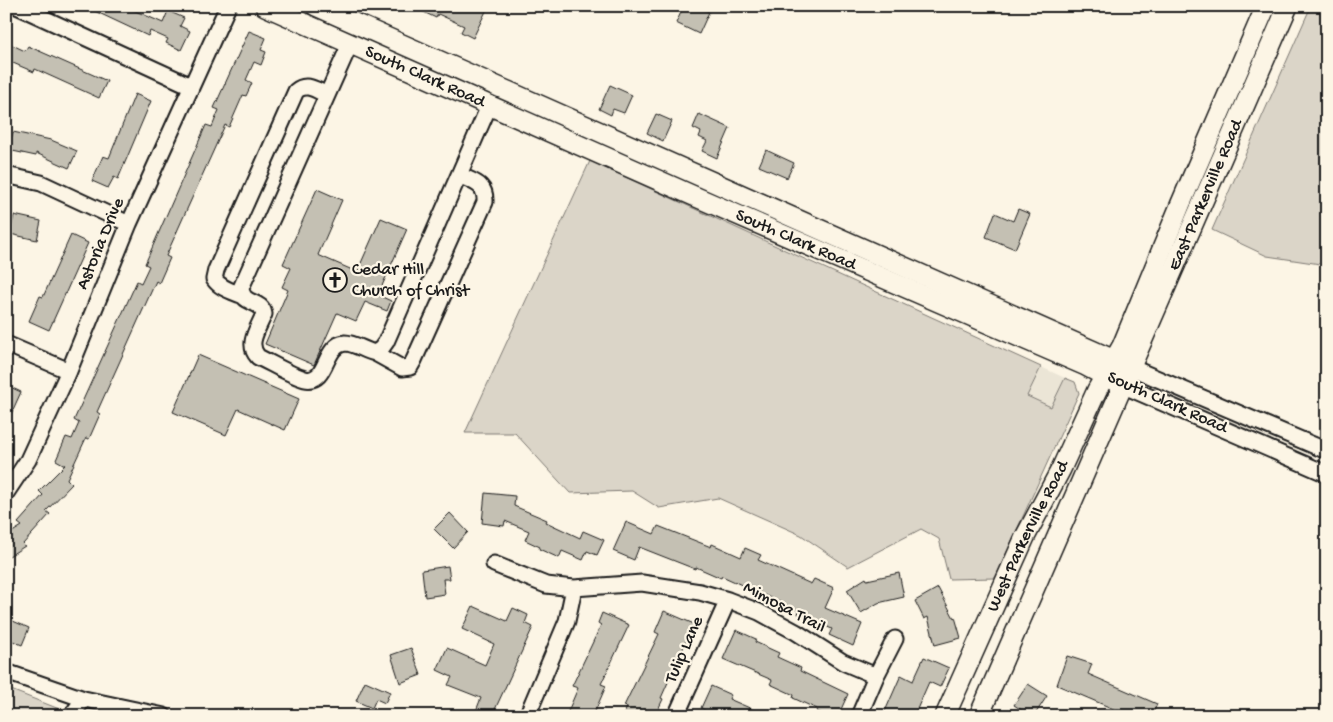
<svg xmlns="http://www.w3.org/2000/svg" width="1333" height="722" viewBox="0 0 1333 722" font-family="'Gochi Hand',sans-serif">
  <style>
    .built { fill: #ebe5d6 }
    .green { fill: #dbd5c8; stroke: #7c7872 }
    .building { fill: #c4c0b3; stroke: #1c1c1c }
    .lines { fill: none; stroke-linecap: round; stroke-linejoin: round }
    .minor-casing { stroke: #1c1c1c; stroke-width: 19 }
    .major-casing { stroke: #1c1c1c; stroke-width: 22 }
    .minor { stroke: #fcf5e5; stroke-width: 15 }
    .major { stroke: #fcf5e5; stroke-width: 19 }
    .labels { text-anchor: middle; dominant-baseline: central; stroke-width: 4.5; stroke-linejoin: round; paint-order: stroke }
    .street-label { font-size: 18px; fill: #1c1c1c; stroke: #fcf5e5 }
    .poi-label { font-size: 18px; fill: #1c1c1c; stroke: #fcf5e5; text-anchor: start }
  </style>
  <rect width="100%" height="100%" fill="#fcf5e5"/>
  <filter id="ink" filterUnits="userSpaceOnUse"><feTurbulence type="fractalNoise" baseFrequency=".02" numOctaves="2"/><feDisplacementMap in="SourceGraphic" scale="10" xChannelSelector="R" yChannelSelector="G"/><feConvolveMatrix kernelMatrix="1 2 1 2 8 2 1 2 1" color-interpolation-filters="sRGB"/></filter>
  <g filter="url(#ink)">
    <!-- built -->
    <path class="built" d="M1041,367l24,11 -14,29 -24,-11z"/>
    <!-- green -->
    <path class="green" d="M1311,6h16v259l-60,-9 -55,-26z
      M590,161l451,206 -14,29 24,11 14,-29 10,4 4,11 -84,185 -46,1 -10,-40 -18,-10 -73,38 -47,-32 -83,-37 -59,10 -27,-17 -62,2 -55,-60h-50z
      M11,690l66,26h-71v-16z"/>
    <!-- building -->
    <path class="building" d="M84,6h40l39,17 5,-12 16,7 -4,8 10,5 -9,19 -15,-7 2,-4 -18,-8 -2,5z
      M411,6h70l6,3 -14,29 -12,-6 3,-6 -26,-12 -2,4z
      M684,6h12l13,6 -10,22 -23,-11z
      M249,31l17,7 -5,12 5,2 -5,13 -7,-3 -8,18 6,3 -6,13 -3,-1 -14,32 -4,-2 -42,93 -17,38 4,2 -11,25 -3,-2 -14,31 -45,100 3,2 -11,25 -3,-1 -19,41 5,5 -26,27 4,3 -27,30 2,2 -19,12v-22l16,-10 -4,-3 25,-28 -4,-4 26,-26 -9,-5 10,-23 6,2 7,-16 -5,-3 63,-139 4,2 8,-17 -4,-2 61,-139 6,2 7,-17 -5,-2z
      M6,42l19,9 3,-5 79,35 -8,17 -64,-29 -1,3 -28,-12z
      M610,85l22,10 -8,18 -11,-4 -2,6 -12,-6z
      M135,94l16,7 -33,78 -4,-2 -6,11 -16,-7 11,-25 6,2z
      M656,114l16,7 -9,20 -16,-8z
      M699,114l31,14 -13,30 -15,-7 5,-10 -8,-4 2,-5 -8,-4z
      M13,132l38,8 26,11 -8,17 -33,-15v3l-28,-6z
      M766,150l28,13 -7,15 -28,-12z
      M317,189l25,11 -24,55 39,17 24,-54 26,11 -29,66 13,6 -4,10 -22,-9 -9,19 -19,-8 -23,52 -49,-21 23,-54 -6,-3 9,-19 -8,-4z
      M1018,209l12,5 -15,35 -29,-12 9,-24 18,8z
      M14,215l27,6 -4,19 -27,-6z
      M71,235l17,8 -39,87 -20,-9 11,-25 3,1z
      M198,355l101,44 -14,31 -47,-21 -12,26 -53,-23z
      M6,385l15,7 -15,33z
      M485,493l30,3 -1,10 33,14 -1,2 34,16 3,-7 21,9 -7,15 -10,-4 -4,9 -21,-9 -3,7 -20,-9 1,-2 -15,-7 4,-9 -24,-10 -1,5 -22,-3z
      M450,513l18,19 -15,16 -19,-19z
      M626,522l28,12 4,-8 53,21 1,-3 29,13 4,-9 16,7 -3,5 53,24 3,-5 20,9 -9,20 37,16 -9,22 -24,-11 3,-6 -34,-15 1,-3 -77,-35 -1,2 -25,-11 -1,2 -56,-22 -5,13 -21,-9z
      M448,566l2,13h-7l2,15 -20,3 -3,-27z
      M899,573l5,24 -26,6 -17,10 -14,-23 19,-12 1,2z
      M938,588l16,30 1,-1 6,21 -26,7 -7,-28 -4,2 -9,-18z
      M473,606l34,15 6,-13 15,7 -3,8 8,4 -41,89h-18l7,-18 -33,-13 4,-8 -15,-7 10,-22 38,17 9,-21 -32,-15z
      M664,611l30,13 -33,74 2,1 -8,17h-32l4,-9 -3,-1 35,-72 -4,-2z
      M602,613l27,12 -28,59 5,2 -13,30h-27l12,-28 -6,-2 29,-61 -3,-2z
      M6,618l23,10 -7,17 -16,-7z
      M736,630l20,9 -1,3 24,11 -2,4 24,11 -1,3 48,23 -10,22h-11l-11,-5 1,-2 -24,-11 1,-3 -24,-11 2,-4 -49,-21z
      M411,648l10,27 -21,8 -9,-28z
      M1067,656l25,8 -4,10 69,30 -5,12h-30l1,-3 -66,-28z
      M924,657l25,11 -9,19 -11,-5 -15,34h-31l18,-41 12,6z
      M365,681l25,11 -5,11 -9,-4 -4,9 -16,-7z
      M1028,684l19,12 -13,20h-3l-17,-11z
      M711,686l20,9 -2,4 39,17h-61l1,-4 -7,-4z"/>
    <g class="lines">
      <!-- minor casing -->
      <g class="minor-casing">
        <path id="minor" d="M17,6l174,80
          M350,44l-109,244c1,18 21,11 23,26 -6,15 -18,30 -6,43 13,6 34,19 47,22 23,5 18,-34 40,-36 10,0 20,8 30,10l6,-4 5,-7 103,-236
          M6,175l35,8 88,41
          M241,295c-10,-4 -21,-7 -27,-16l2,-9 80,-179c10,-9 20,-1 31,4
          M6,344l63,27
          M375,353l27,15 8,-1 4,-7 71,-158c1,-19 -12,-20 -26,-27
          M1130,367l197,84
          M1122,385l205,89
          M6,493l22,-33 41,-89 60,-147 99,-218
          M494,564l52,21 28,3 68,-5 58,9 28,8 31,12 37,20 47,30 33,14
          M6,672l78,27 80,17
          M71,716l13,-17
          M527,716l40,-95 7,-33
          M676,716l52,-116
          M859,716l17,-40 19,-37"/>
      </g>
      <!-- major casing -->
      <g class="major-casing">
        <g id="major">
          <path id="s1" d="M265,6l429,190 392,170 36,19"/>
          <path d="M316,6l814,361"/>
          <path id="s2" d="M945,716l80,-179 36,-68 36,-79 25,-44 59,-143 85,-197"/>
          <path id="s3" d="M979,716l309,-710"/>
        </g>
      </g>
      <!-- minor -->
      <use href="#minor" class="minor"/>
      <!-- major -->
      <use href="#major" class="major"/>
    </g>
  </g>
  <!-- icons -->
  <defs>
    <g id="church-ring" transform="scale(1.25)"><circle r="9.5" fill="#fcf5e5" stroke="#1c1c1c" stroke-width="1.5"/><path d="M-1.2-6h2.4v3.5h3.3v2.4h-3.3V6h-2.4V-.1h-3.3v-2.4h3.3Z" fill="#1c1c1c"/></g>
  </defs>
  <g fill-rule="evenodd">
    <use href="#church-ring" x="335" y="280"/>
  </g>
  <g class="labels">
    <!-- street labels -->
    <g class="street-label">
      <text stroke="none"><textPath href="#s1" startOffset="175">South Clark Road</textPath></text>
      <text stroke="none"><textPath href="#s3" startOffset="568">East Parkerville Road</textPath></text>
      <text stroke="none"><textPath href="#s1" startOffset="580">South Clark Road</textPath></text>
      <text transform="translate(101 244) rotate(-67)">Astoria Drive</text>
      <text transform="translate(1167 403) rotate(24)">South Clark Road</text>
      <text stroke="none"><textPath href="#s2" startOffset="198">West Parkerville Road</textPath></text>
      <text transform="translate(784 608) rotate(28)">Mimosa Trail</text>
      <text transform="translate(685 650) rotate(-66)">Tulip Lane</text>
    </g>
    <!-- poi labels -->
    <g class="poi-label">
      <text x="352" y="270">Cedar Hill<tspan x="352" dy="21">Church of Christ</tspan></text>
    </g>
  </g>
  <!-- margin -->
  <rect width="1333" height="722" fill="none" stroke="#fcf5e5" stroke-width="25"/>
  <rect x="12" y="12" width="1308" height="697" fill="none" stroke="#1c1c1c" stroke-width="2" filter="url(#ink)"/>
</svg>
